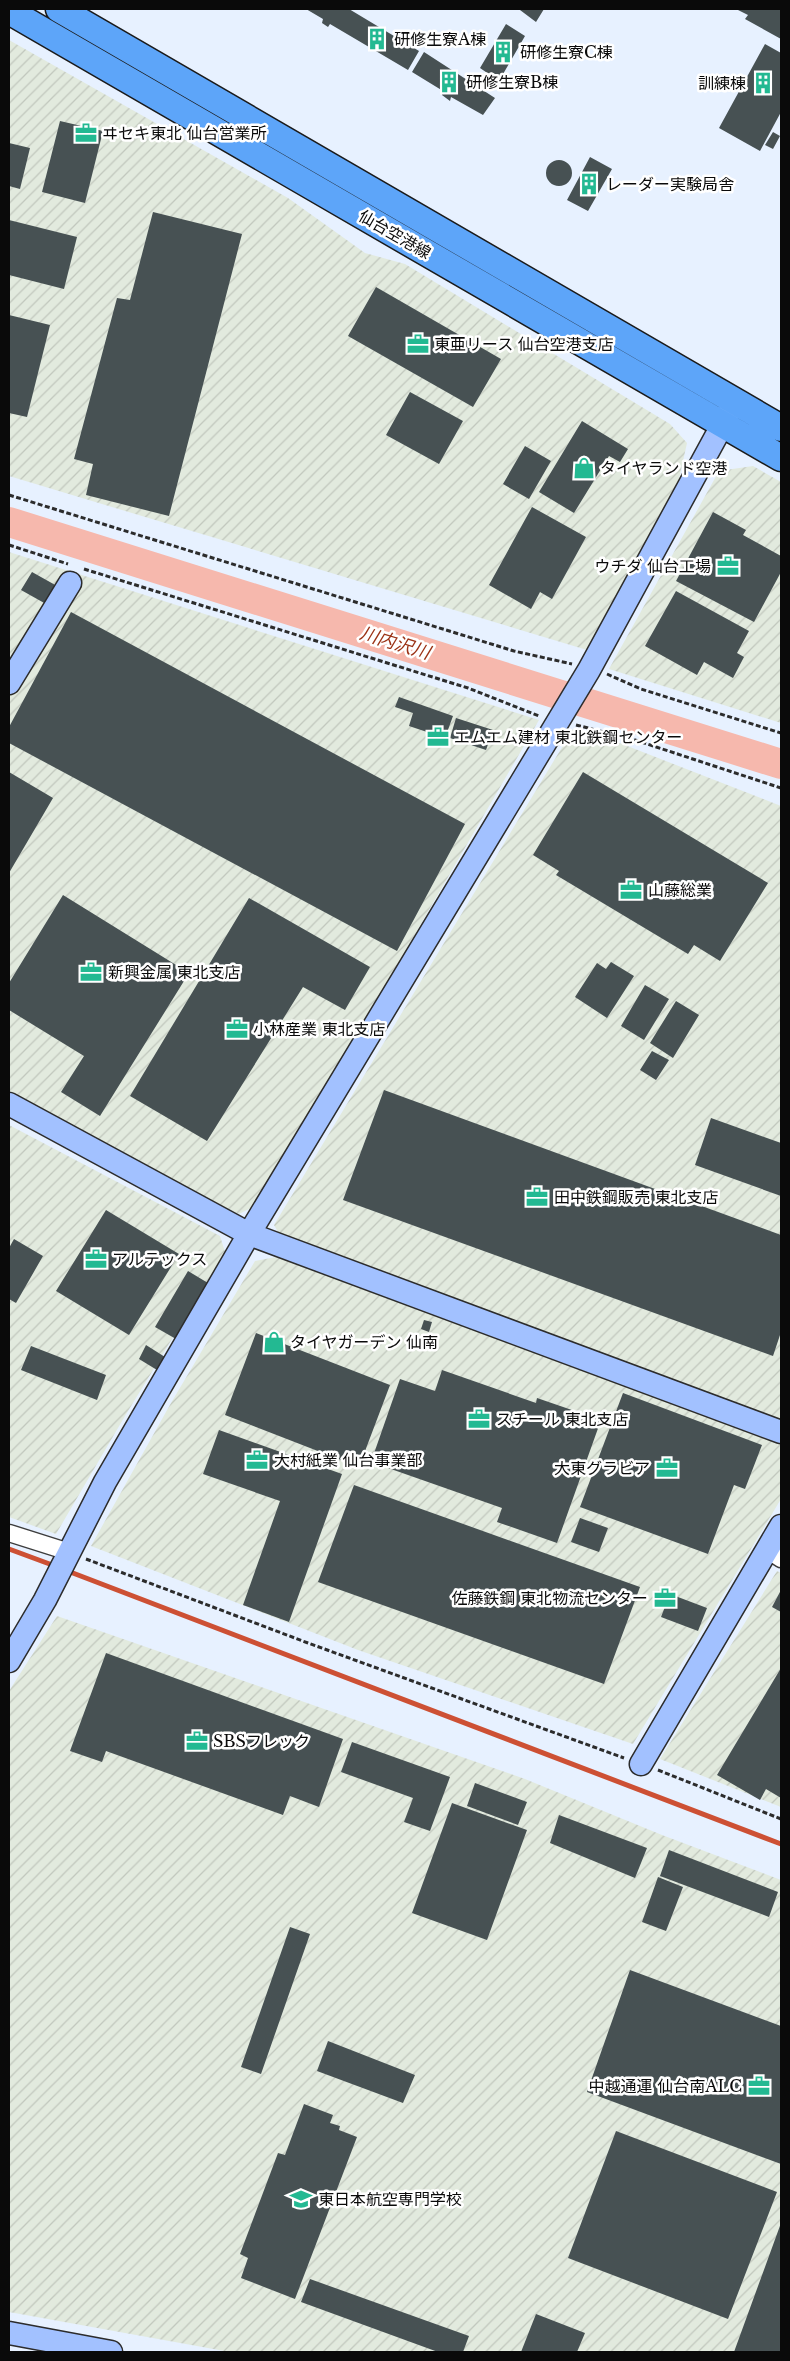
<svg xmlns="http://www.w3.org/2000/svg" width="790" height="2361" viewBox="0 0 790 2361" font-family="'Libre Baskerville','Noto Sans JP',serif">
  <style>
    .industrial { fill: url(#industrial-furrows) }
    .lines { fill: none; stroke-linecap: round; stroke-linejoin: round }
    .stream { stroke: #cd5034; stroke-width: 5 }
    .river { stroke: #f6b8ad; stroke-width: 30 }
    .building { fill: #475153 }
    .street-casing { stroke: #3d3d3d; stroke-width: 19 }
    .secondary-casing { stroke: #2c2c2c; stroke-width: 25 }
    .primary-casing { stroke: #1b1b1b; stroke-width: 29 }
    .path { stroke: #2c2c2c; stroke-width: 3; stroke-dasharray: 5 2.5; stroke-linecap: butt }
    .street { stroke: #fff; stroke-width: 16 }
    .secondary { stroke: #a2c1ff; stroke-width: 22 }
    .primary { stroke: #5da5f9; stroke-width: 26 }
    .labels { text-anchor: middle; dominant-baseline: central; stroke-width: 5; stroke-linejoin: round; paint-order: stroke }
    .poi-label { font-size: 16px; fill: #0a0a0a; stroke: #fff; text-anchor: start }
    .street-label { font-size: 16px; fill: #0a0a0a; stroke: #fff }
    .water-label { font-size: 18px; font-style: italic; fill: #9b3215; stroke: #fff }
  </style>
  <defs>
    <pattern id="industrial-furrows" width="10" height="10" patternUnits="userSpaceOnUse" patternTransform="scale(1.25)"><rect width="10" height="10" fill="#e2eade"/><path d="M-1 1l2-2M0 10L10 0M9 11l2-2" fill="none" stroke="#c1c7bd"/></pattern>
  </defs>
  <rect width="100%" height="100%" fill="#e7f1ff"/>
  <!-- industrial -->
  <path class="industrial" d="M9,40l279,158 77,55 40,11 265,160 17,19 -8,36 -92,171 -578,-174z
    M753,466l28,16v241l-172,-54 110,-198z
    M9,552l530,168 -150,259 -138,229 -12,6 -55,-27 -175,-95z
    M573,729l39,11 169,66v616l-499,-183 -8,-14z
    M9,1125l211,111 5,16 -100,164 -69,118 -47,-17z
    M276,1257l505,184v58l-148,245 -275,-94 -267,-104 80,-143 84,-142z
    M777,1571l4,2v234l-121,-48z
    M57,1616l468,163 137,56 119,45v472h-551l-221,-40v-621z"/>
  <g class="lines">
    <!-- stream -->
    <path class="stream" d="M9,1549l46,17
      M65,1570l716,274"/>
    <!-- river -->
    <path class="river" d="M9,522l772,242"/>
  </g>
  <!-- building -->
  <path class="building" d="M306,9h43l70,42 -11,19 -78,-46 -2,3 -6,-4 1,-4z
    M521,9h23l-8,13 -16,-12z
    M736,9h45v30l-36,-20 3,-4z
    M506,24l19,12 -26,45 -19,-13z
    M765,44l16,9v59l-21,39 -41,-23z
    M424,52l71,46 -12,17 -32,-18 -1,4 -8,-6 1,-4 -31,-19z
    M60,121l43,10 -18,72 -43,-11z
    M773,132l7,4 -7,13 -8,-4z
    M9,143l21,5 -10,41 -11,-3z
    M590,157l22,12 -24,42 -21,-11z
    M546 173a13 13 0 1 1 26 0a13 13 0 1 1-26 0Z
    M153,212l89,22 -73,282 -83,-21 7,-31 -19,-5 43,-161 13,2z
    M9,220l68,17 -13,52 -55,-14z
    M376,287l125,72 -28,48 -125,-71z
    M9,315l41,10 -23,92 -18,-4z
    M410,392l53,29 -24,43 -53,-29z
    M582,421l46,28 -8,13 -11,-6 -35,57 -35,-21z
    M525,446l26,15 -22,38 -26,-15z
    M532,507l54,30 -34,62 -12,-7 -9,17 -42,-24z
    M713,512l33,18 -3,5 38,21v16l-27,50 -78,-41z
    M32,572l25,14 -11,18 -25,-14z
    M676,591l73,40 -12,22 7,4 -11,21 -29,-16 -7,13 -52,-29z
    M71,612l394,212 -68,127 -388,-208v-16z
    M399,697l54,19 -8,22 -36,-12 4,-13 -18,-6z
    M456,718l37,12 -7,20 -36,-12z
    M9,772l44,26 -44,75z
    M583,772l185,111 -48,78 -26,-16 -6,9 -132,-79 3,-4 -26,-16z
    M63,895l126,78 -89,143 -39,-24 23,-36 -75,-46v-27z
    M249,898l121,69 -25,43 -42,-23 -96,154 -77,-45z
    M611,962l23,14 -27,42 -32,-21 22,-34 9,6z
    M645,985l24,14 -25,41 -23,-14z
    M676,1001l23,14 -26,43 -23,-15z
    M652,1051l17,9 -13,20 -16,-10z
    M384,1090l397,145v97l-8,24 -430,-156z
    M711,1118l70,25v53l-86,-31z
    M106,1210l73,44 -50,81 -73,-44z
    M14,1239l29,17 -27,47 -7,-4v-51z
    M188,1271l20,12 -32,56 -21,-12z
    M424,1320l8,2 -3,10 -8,-3z
    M256,1333l134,52 -31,82 -134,-52z
    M146,1345l19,12 -8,13 -18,-11z
    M31,1346l75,29 -9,25 -76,-30z
    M442,1370l94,33 1,-5 64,22 -44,123 -60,-21 5,-14 -131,-46 29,-83 35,12z
    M623,1393l139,52 -17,44 -11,-4 -26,69 -128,-47z
    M219,1430l123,44 -53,148 -46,-17 37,-104 -77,-27z
    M354,1485l286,102 -36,97 -286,-102z
    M580,1518l28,10 -9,24 -28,-10z
    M781,1590v22l-9,-5z
    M670,1594l37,14 -9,23 -37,-14z
    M106,1653l237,86 -24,68 -29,-11 -7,19 -177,-64 -4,11 -32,-11z
    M781,1668v130l-15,-9 -6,11 -43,-25z
    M352,1742l98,35 -20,54 -26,-9 9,-24 -72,-26z
    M475,1783l52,19 -9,23 -51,-19z
    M452,1803l75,27 -40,110 -75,-27z
    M559,1815l88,33 -12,30 -85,-35z
    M669,1850l109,42 -9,25 -109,-41z
    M658,1877l25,10 -17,44 -24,-9z
    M290,1927l20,7 -49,140 -20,-7z
    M630,1970l151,56v138l-194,-72z
    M328,2041l87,34 -12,28 -86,-32z
    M304,2104l29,11 -3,8 10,3 -1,4 18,7 -62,162 -54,-21 7,-20 -8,-4 38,-101 7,2z
    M616,2131l161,61 -49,127 -160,-61z
    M781,2223v129h-47z
    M310,2279l159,57 -6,16h-25l-137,-50z
    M536,2314l49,19 -8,19h-56z"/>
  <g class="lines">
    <!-- street casing -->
    <g class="street-casing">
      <path id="street" d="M9,1533l60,19
        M767,1550l14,9"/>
    </g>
    <!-- secondary casing -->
    <g class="secondary-casing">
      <path id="secondary" d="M9,683l61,-100
        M9,1104l240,130 532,198
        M9,1661l36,-61 60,-118 144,-248 340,-564 142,-261
        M641,1764l140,-238
        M9,2333l102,19"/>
    </g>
    <!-- primary casing -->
    <g class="primary-casing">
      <path id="primary" d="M59,9l722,419
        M9,11l772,447"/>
    </g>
    <!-- path -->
    <path class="path" d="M9,495l505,156 58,13
      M9,545l59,19
      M84,569l384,119 71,28
      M607,674l34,15 140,44
      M576,725l56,14 149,49
      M86,1559l222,84 316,115
      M658,1770l123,49"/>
    <!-- street -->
    <use href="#street" class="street"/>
    <!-- secondary -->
    <use href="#secondary" class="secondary"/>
    <!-- primary -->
    <use href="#primary" class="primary"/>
  </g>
  <!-- icons -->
  <defs>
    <g id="building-bare" transform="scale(1.725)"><path d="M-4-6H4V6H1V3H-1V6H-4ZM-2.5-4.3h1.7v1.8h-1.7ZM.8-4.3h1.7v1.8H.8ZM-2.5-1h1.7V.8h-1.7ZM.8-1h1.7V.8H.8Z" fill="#23b992" stroke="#fff" stroke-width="2.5" paint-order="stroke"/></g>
    <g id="office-bare" transform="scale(1.725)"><path d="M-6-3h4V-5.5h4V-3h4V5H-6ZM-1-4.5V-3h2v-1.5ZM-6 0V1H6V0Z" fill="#23b992" stroke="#fff" stroke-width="2.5" paint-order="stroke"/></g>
    <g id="shop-bare" transform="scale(1.725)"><path d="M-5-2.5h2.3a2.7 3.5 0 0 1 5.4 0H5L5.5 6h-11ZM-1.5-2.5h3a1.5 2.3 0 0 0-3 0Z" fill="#23b992" stroke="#fff" stroke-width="2.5" paint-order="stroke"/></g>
    <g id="school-bare" transform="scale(1.725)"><path d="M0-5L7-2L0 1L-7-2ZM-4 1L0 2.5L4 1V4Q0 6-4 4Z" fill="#23b992" stroke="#fff" stroke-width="2.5" paint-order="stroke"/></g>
  </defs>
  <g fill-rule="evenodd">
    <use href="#building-bare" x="377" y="39"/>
    <use href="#building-bare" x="503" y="52"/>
    <use href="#building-bare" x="449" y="82"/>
    <use href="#building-bare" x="763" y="83"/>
    <use href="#office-bare" x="86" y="133"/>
    <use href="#building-bare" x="589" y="184"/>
    <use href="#office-bare" x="418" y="344"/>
    <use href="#shop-bare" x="584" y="468"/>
    <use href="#office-bare" x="728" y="566"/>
    <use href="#office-bare" x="438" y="737"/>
    <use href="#office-bare" x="631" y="890"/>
    <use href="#office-bare" x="91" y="972"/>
    <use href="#office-bare" x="237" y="1029"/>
    <use href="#office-bare" x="537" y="1197"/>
    <use href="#office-bare" x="96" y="1259"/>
    <use href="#shop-bare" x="274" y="1342"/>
    <use href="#office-bare" x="479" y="1419"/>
    <use href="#office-bare" x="257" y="1460"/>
    <use href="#office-bare" x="667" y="1468"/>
    <use href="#office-bare" x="665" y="1598"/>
    <use href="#office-bare" x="197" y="1741"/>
    <use href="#office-bare" x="759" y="2086"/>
    <use href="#school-bare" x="301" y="2199"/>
  </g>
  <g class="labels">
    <!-- poi labels -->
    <g class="poi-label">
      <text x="394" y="39">研修生寮A棟</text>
      <text x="520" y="52">研修生寮C棟</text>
      <text x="466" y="82">研修生寮B棟</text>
      <text x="746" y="83" text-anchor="end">訓練棟</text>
      <text x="102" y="133">ヰセキ東北 仙台営業所</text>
      <text x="606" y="184">レーダー実験局舎</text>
      <text x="434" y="344">東亜リース 仙台空港支店</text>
      <text x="600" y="468">タイヤランド空港</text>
      <text x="711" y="566" text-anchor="end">ウチダ 仙台工場</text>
      <text x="454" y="737">エムエム建材 東北鉄鋼センター</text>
      <text x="648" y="890">山藤総業</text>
      <text x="108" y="972">新興金属 東北支店</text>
      <text x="253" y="1029">小林産業 東北支店</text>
      <text x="554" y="1197">田中鉄鋼販売 東北支店</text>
      <text x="112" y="1259">アルテックス</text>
      <text x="290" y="1342">タイヤガーデン 仙南</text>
      <text x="496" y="1419">スチール 東北支店</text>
      <text x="274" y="1460">大村紙業 仙台事業部</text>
      <text x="650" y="1468" text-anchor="end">大東グラビア</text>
      <text x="648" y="1598" text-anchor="end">佐藤鉄鋼 東北物流センター</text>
      <text x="213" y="1741">SBSフレック</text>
      <text x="742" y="2086" text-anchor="end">中越通運 仙台南ALC</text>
      <text x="318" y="2199">東日本航空専門学校</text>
    </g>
    <!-- street labels -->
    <g class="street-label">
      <text transform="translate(395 234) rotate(30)">仙台空港線</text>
    </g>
    <!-- water labels -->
    <g class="water-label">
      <text transform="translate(395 643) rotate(17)">川内沢川</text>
    </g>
  </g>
  <!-- border -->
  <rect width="790" height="2361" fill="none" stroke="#0a0a0a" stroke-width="20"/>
</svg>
